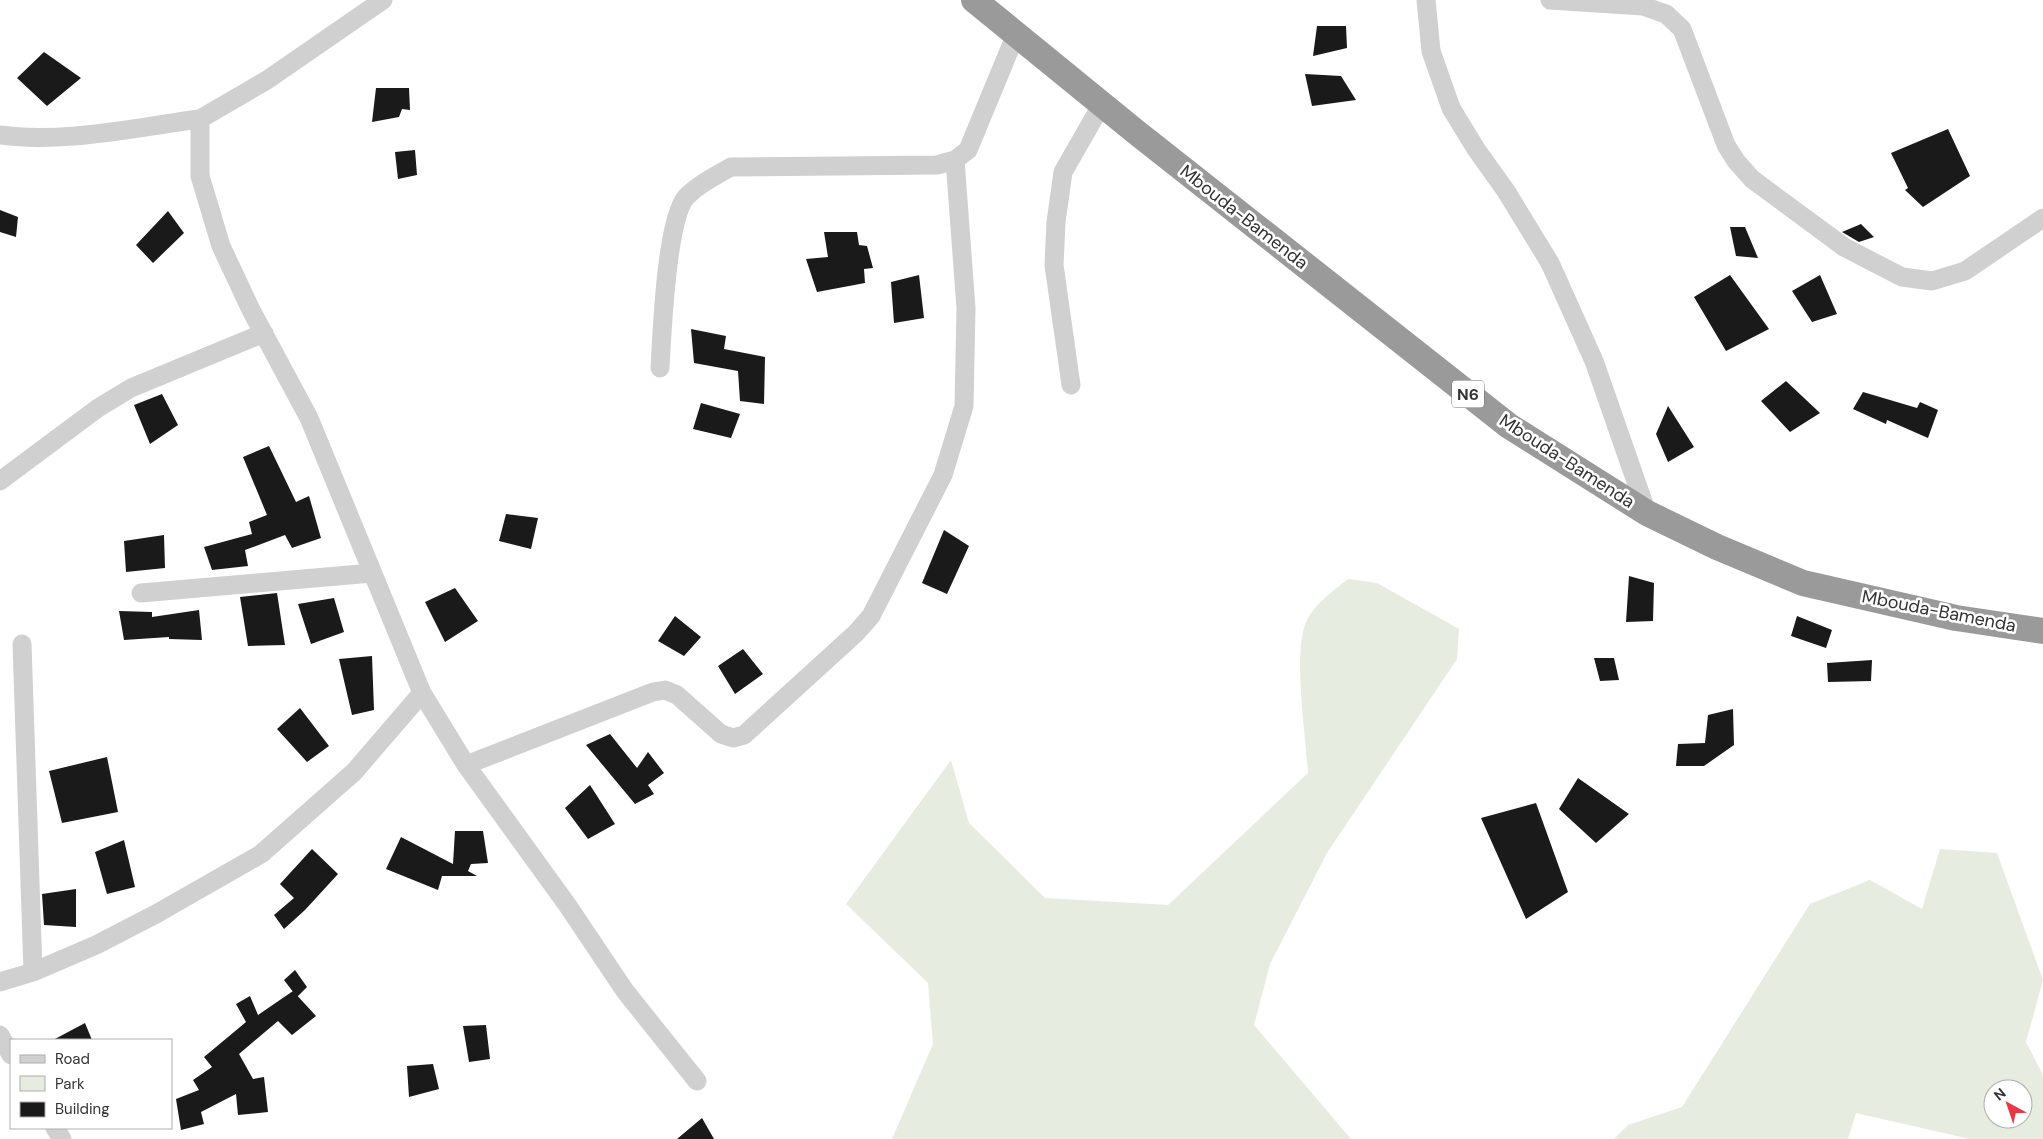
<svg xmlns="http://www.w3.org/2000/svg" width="2043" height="1139" viewBox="0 0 2043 1139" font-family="'DM Sans',sans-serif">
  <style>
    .green { fill: #e6ecdf; fill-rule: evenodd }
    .building { fill: #1a1a1a }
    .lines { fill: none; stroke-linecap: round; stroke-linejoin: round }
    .minor { stroke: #d0d0d0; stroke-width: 19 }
    .highway { stroke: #9a9a9a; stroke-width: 26 }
    .labels { text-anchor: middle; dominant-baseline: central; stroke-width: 5; stroke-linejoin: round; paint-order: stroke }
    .shield { fill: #fff; stroke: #707070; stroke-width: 1 }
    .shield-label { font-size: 16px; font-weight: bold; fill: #333 }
    .street-label { font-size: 18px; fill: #333; stroke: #fff }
  </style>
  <rect width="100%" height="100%" fill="#fff"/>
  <!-- green -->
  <path class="green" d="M1348,579l29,4 82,46 -2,30 -130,194 -57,111 -16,61 97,114h-459l41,-95 -5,-61 -82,-79 105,-144 18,63 76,75 123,7 140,-132c-2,-37 -16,-123 -1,-153 7,-15 28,-31 41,-41z
    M1940,849l57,4 46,127 -17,62 17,33v64h-73l-114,-26 -8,26h-234l14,-14 54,-18 128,-203 60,-24 52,29zM1993,1089h30v30h-30z"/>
  <!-- building -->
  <path class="building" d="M1317,26h29l1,22 -34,8z
    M44,52l37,26 -34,28 -30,-28z
    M1305,74l36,2 15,24 -44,6z
    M376,88h33l1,22 -8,-1 -3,8 -27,5z
    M1948,129l22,47 -47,31 -18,-17 3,-2 -17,-35z
    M415,150l2,25 -19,4 -3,-27z
    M0,210l18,7 -2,20 -16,-5z
    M168,211l16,22 -31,30 -17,-18z
    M1861,224l13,13 -15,5 -17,-10z
    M1730,227h15l13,31 -22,-2z
    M824,232h33l2,13 8,1 6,22 -9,1 1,14 -48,9 -11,-33 22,-2z
    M919,275l5,43 -30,5 -3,-41z
    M1730,275l39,54 -43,22 -32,-54z
    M1820,275l17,39 -25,8 -20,-31z
    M691,329l35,7 -2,13 41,8 -1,47 -24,-3 -2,-30 -44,-8z
    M1786,381l34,32 -30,19 -29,-31z
    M1863,392l54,16 3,-6 18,8 -10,28 -41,-18 -1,4 -33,-15z
    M162,394l16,31 -28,19 -16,-39z
    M701,403l39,11 -9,24 -38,-9z
    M1668,406l26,41 -26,15 -12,-28z
    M269,446l27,56 13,-6 12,42 -29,10 -7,-13 -40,15 3,16 -36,4 -8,-23 48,-13 -3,-12 18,-7 -24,-58z
    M506,514l32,4 -7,31 -32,-8z
    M944,530l25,16 -22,48 -25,-11z
    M164,535l1,33 -39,4 -2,-31z
    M1629,576l25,7 -1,38 -27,1z
    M455,588l23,33 -33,21 -20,-40z
    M277,593l8,52 -37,1 -8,-49z
    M334,598l10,34 -33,12 -13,-40z
    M199,610l3,30 -33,-1v-2l-45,3 -5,-29 33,1v5z
    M675,616l26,21 -17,19 -26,-15z
    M1797,616l35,14 -6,18 -35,-12z
    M743,649l20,25 -28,20 -17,-28z
    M372,656l2,54 -22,5 -13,-56z
    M1594,658h20l5,22 -19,1z
    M1872,660l-1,21 -43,1 -1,-19z
    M300,708l29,38 -22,16 -30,-33z
    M1733,709l1,36 -30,21h-28l2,-22 27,-1 3,-28z
    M610,734l27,34 11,-16 16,21 -16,12 6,9 -19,10 -49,-59z
    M107,757l11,55 -56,11 -13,-52z
    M1578,778l51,36 -33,29 -37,-34z
    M590,785l25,39 -27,15 -23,-31z
    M1536,803l32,89 -42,27 -45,-101z
    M455,831h28l5,32 -17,1 -3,7 9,5h-35l-4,14 -52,-21 15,-32 52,27z
    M124,840l11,47 -28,7 -12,-42z
    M312,849l26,25 -33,36 -21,19 -10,-14 20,-17 -14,-14z
    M76,889v38l-32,-2 -2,-31z
    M295,970l12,17 -10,10 -13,-17z
    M293,991l23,25 -24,19 -14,-14 -39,33 14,25 11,-2 4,35 -30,3 -2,-21 -35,18 3,12 -23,6 -5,-31 23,-9 -6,-10 19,-13 -8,-10 42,-35 -10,-18 14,-8 8,19z
    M85,1023l7,17h-39z
    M486,1025l4,34 -21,3 -6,-36z
    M433,1064l6,25 -30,8 -2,-31z
    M702,1118l12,21h-37z"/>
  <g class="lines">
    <!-- minor -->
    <path class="minor" d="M383,0l-116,80 -67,39v57l21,70 30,64 58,108 113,275 44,72 102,141 57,85 72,90
      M1426,0l5,51 20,57 25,41 30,42 44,72 44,98 53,152
      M1550,0l93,6 23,8 16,15 44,116 10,16 16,18 92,68 58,30 30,4 33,-10 78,-53
      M0,135c63,9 137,-8 200,-16
      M660,368c2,-34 6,-147 26,-171 13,-13 29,-21 45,-30l206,-2 18,-5 13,-10 48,-116
      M1071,385l-17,-120 2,-43 7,-50 39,-68
      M0,481l98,-73 33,-20 133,-55
      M141,593l231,-20
      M22,644l11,328
      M466,765l187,-73 12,-2 12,5 44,39 12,4 11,-3 112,-102 15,-17 72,-141 21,-69 2,-98 -11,-148
      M0,982l33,-10 63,-27 60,-31 105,-60 93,-82 68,-79
      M0,1035l11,20
      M55,1128l7,11"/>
    <!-- highway -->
    <path class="highway" d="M974,0l162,132 373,294 138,87 70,34 86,36 153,35 87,13"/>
  </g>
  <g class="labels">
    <!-- shield labels -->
    <rect class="shield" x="1452" y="380.5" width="32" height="27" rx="4"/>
    <g class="shield-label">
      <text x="1468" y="394">N6</text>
    </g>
    <!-- street labels -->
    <g class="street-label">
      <text transform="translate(1244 217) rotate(38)">Mbouda-Bamenda</text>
      <text transform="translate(1567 461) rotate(33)">Mbouda-Bamenda</text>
      <text transform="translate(1939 611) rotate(11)">Mbouda-Bamenda</text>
    </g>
  </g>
  <!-- legend -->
  <rect x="10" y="1039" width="162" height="90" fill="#ffffff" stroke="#adadad"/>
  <rect x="20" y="1055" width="25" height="8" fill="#d0d0d0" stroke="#adadad"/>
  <text x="55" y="1064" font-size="15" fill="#333333">Road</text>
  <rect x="20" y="1076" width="25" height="15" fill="#e6ecdf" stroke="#adadad"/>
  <text x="55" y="1089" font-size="15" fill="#333333">Park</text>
  <rect x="20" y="1102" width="25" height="15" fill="#1a1a1a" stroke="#adadad"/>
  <text x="55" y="1114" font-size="15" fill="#333333">Building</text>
  <!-- north arrow -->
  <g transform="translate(2008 1104) rotate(320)"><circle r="24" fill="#ffffff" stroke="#adadad"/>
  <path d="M0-4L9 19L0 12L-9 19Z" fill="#e63946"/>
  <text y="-8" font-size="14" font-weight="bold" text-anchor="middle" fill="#333333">N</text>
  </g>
</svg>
